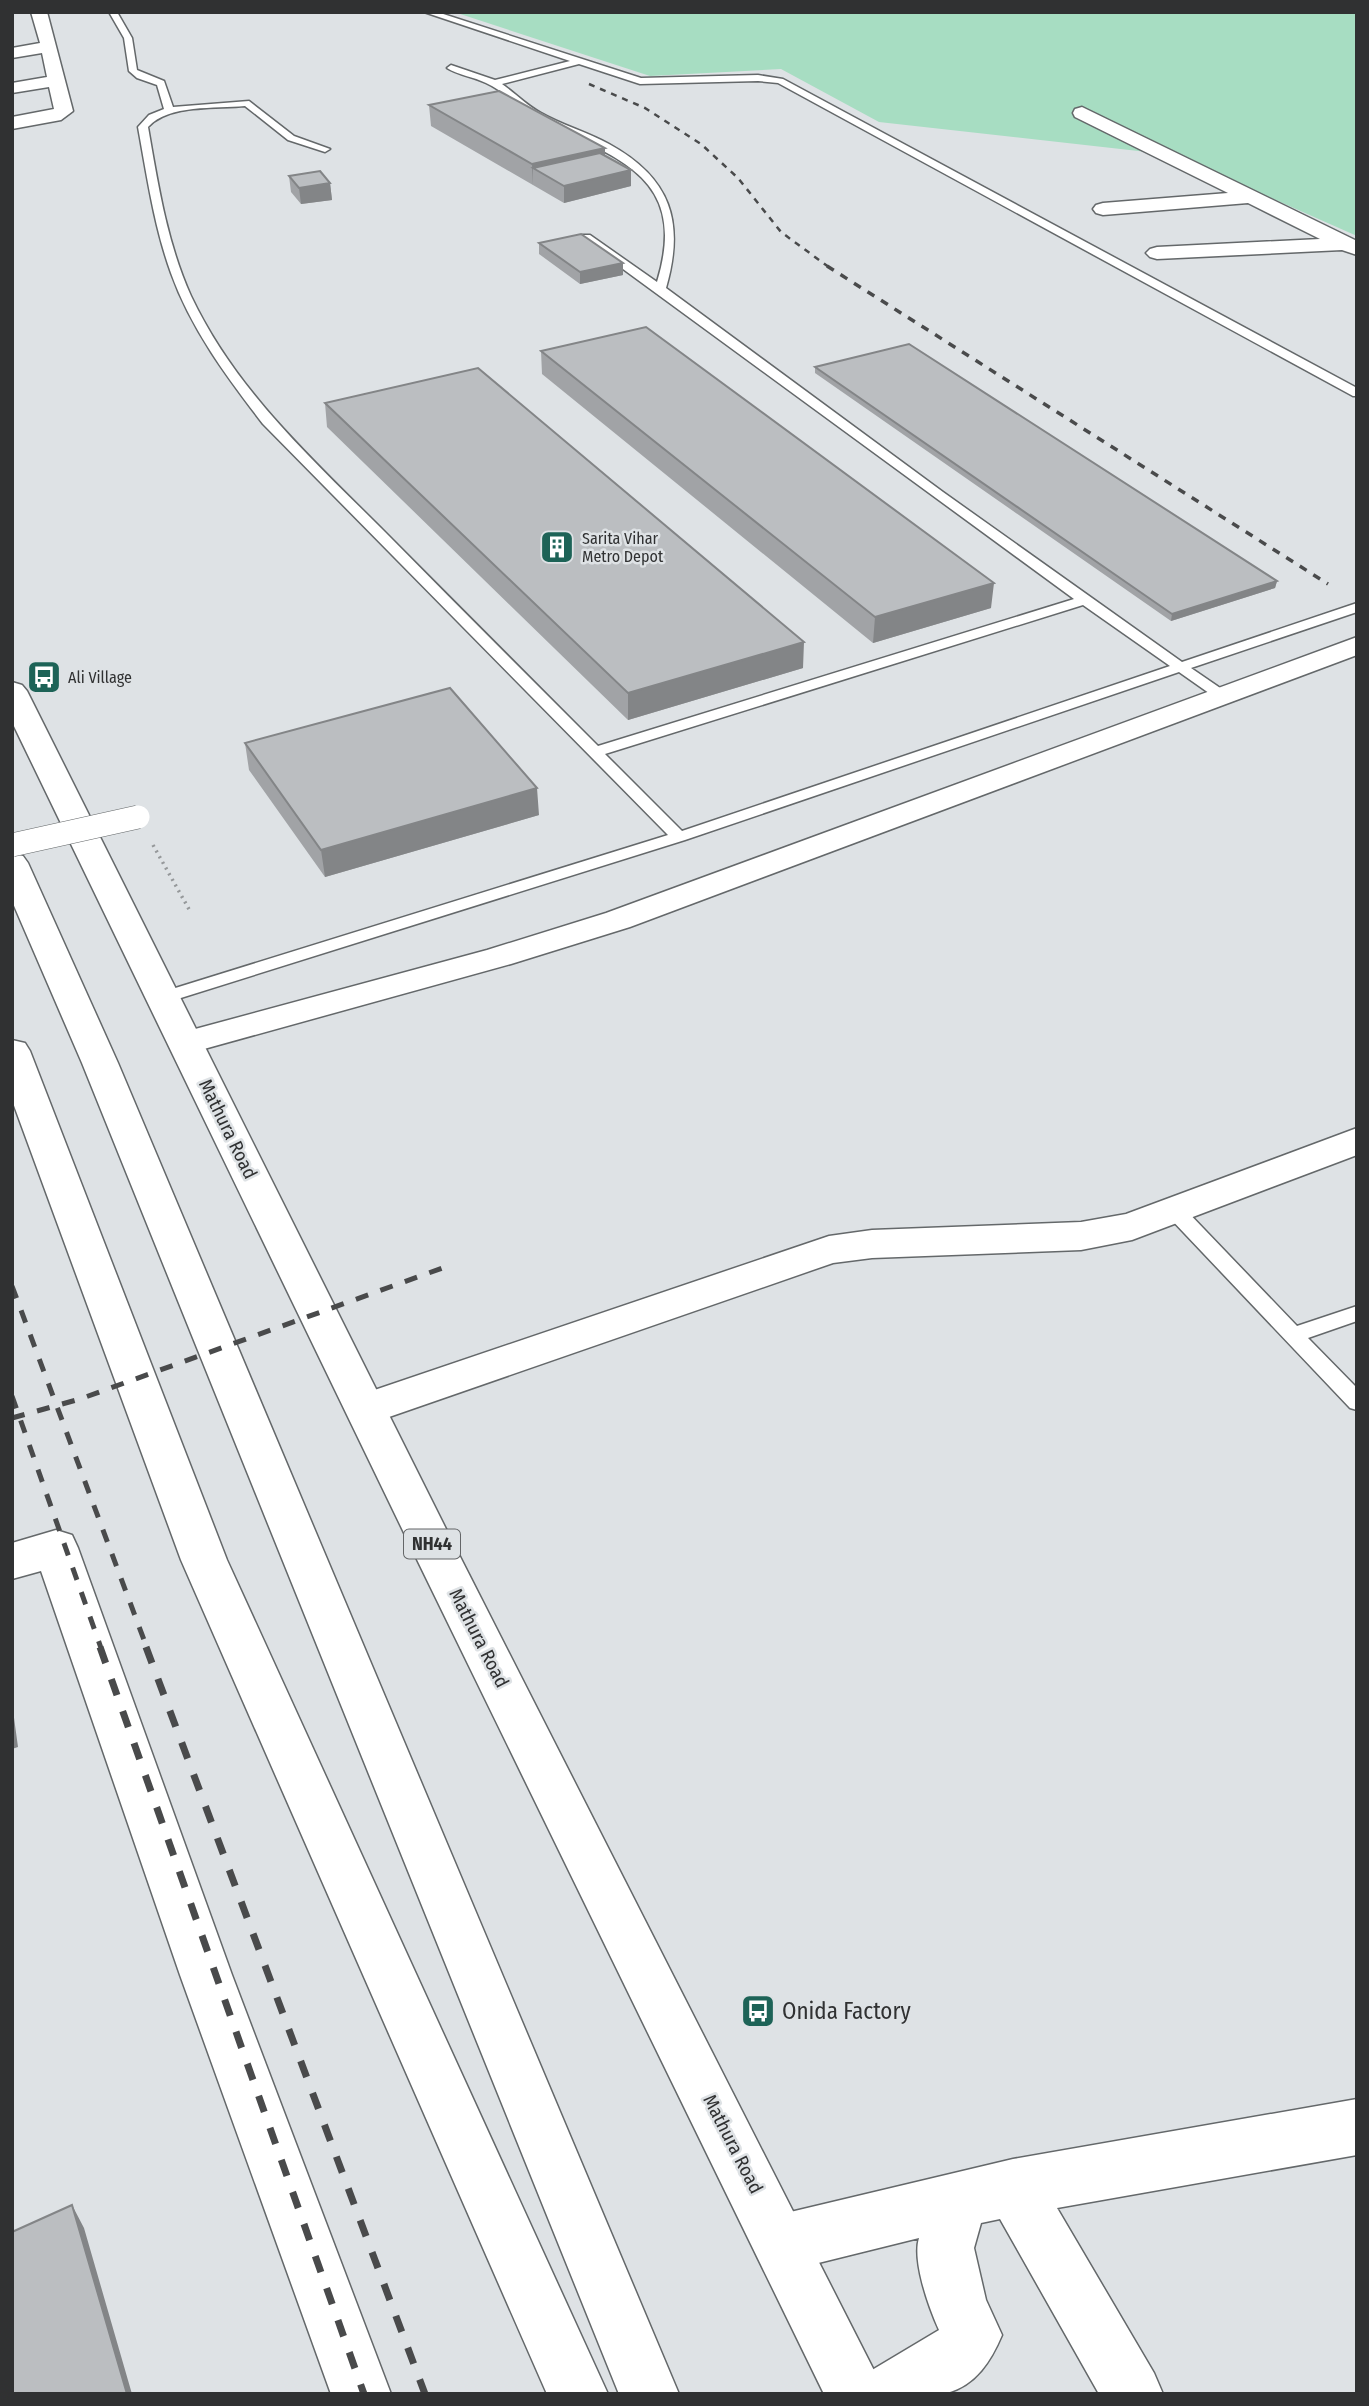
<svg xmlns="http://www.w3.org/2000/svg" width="1369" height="2406" viewBox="0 0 1369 2406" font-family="'Fira Sans Condensed',sans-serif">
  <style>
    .green { fill: #a7ddc2 }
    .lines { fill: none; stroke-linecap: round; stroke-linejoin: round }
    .service-casing { stroke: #64686a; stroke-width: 3 }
    .minor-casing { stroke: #64686a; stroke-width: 3 }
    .tertiary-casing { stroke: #64686a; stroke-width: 3 }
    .trunk-casing { stroke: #64686a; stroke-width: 3 }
    .path { stroke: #95989a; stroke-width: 3.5; stroke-dasharray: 2 4.5; stroke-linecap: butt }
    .service { fill: #fff; fill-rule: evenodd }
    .minor { fill: #fff; fill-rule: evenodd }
    .tertiary { fill: #fff; fill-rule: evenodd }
    .trunk { fill: #fff; fill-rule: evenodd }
    .rail-far3 { stroke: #494a4b; stroke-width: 2.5; stroke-dasharray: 6 6; stroke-linecap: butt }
    .rail-far2 { stroke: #494a4b; stroke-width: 3.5; stroke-dasharray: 8 8; stroke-linecap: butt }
    .rail-far1 { stroke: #494a4b; stroke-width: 5; stroke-dasharray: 13 13; stroke-linecap: butt }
    .rail { stroke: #494a4b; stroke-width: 7; stroke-dasharray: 17 17; stroke-linecap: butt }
    .pedestrian-bridge-casing { stroke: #64686a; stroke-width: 24; stroke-linecap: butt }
    .pedestrian-bridge { stroke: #fff; stroke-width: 23 }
    .wall { fill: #a1a3a6 }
    .shaded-wall { fill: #838587 }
    .building { fill: #bbbec1; stroke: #838587; stroke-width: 2 }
    .labels { text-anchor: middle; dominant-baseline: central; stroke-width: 5; stroke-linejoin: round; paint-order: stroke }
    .far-poi-label { font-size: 16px; fill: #303132; stroke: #dee2e5; text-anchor: start }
    .shield { fill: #dee2e5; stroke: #646668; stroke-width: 2 }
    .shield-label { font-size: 18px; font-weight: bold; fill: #303132 }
    .street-label { font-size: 19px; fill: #303132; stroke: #dee2e5 }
    .near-poi-label { font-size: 23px; fill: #303132; stroke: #dee2e5; text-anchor: start }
  </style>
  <rect width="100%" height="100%" fill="#dee2e5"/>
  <!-- green -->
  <path class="green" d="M454,12h903v224l-183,-81 -295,-33 -98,-53 -131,7z"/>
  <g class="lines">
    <!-- service casing -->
    <g class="service-casing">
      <path id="service" d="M109,12h8l15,26 5,32 27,11 9,26 76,-6 45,35 36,13 -5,3 -37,-12 -43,-34c-30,3 -76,-2 -97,21 10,58 19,116 43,169 45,95 121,163 194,236 71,72 142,143 213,214l476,-147 -492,-360v-4h8l67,47c33,-108 -42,-123 -118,-163 -19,-10 -33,-27 -53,-36 -12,-6 -28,-8 -39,-15l4,-3 44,15 75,-19 -146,-49h13l204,66 117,-3 25,4 574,309v8h-4l-575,-313 -20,-2 -118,3 -61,-20 -77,20c13,9 24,21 39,29 21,12 46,19 68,31 62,34 76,78 57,144l277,204 239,170 175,-59v9l-166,56 35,24 2,3 -2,3h-10l-37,-26 -494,168 -517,162h-12l-3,-4 3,-4 512,-159 -405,-411c-36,-47 -72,-95 -92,-151 -17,-47 -24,-97 -33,-146l11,-12 15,-6 -7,-24 -20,-7 -8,-7 -5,-33zM1083,605l87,61 -488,165 -77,-77z
        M1174,1203l7,2 116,121 60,-20v15l-49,17 49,50v22l-7,-2 -183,-193 -3,-5 3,-5z"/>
    </g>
    <!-- minor casing -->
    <g class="minor-casing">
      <path id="minor" d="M31,12h16l26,99 -12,9 -49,9v-12l42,-8 -5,-22 -37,6v-10l35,-6 -5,-24 -30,5v-10l28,-5z
        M1082,107l275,134v14l-15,-5 -185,9 -7,-2 -4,-4 4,-4 7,-2 163,-8 -72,-36 -145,12 -7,-2 -3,-4 3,-4 7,-2 125,-10 -153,-76 -2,-4 2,-4z
        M1357,1128v27l-225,85 -51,10 -209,8 -39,5 -467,162 -15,-5 -6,-11 6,-11 478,-162 43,-6 209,-8 45,-8z
        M56,1530l16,5 6,13 154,427 159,419h-60l-151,-419 -139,-404 -29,8v-36z
        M1357,2099v56l-300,53 97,165 9,21h-64l-99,-175 -19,4 -7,25 12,52 16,35c-11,26 -26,50 -55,58 -15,5 -70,1 -89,1l9,-21 72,-43c-10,-22 -27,-69 -20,-92l-137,34 -20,-9 -9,-20 9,-20 20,-9 231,-55z"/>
    </g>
    <!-- tertiary casing -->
    <g class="tertiary-casing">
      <path id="tertiary" d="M1357,637v18l-727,272 -119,37 -325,90 -13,-3 -5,-8 5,-8 314,-85 119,-37z
        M12,1040l13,3 5,8 197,509 381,834h-61l-366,-834 -169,-460z"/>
    </g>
    <!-- trunk casing -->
    <g class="trunk-casing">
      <path id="trunk" d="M12,682l10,3 5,6 424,848 435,855h-62l-417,-855 -395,-817z
        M12,853l11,3 5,7 90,200 561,1331h-60l-537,-1331 -70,-162z"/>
    </g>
    <!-- path -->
    <path class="path" d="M153,845l37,66"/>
    <!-- service -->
    <use href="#service" class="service"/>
    <!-- minor -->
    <use href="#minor" class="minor"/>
    <!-- tertiary -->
    <use href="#tertiary" class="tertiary"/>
    <!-- trunk -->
    <use href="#trunk" class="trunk"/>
    <!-- rail-far3 -->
    <path class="rail-far3" d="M589,84l56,24 56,36 37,34 43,54 49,36"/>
    <!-- rail-far2 -->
    <path class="rail-far2" d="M827,266l501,318"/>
    <!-- rail-far1 -->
    <path class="rail-far1" d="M12,1286l135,362
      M12,1396l89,252
      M12,1418l68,-19 368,-133"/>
    <!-- rail -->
    <path class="rail" d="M100,1647l264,747
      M146,1647l279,747"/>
    <!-- pedestrian-bridge casing -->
    <g class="pedestrian-bridge-casing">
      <path id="pedestrian-bridge" d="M12,845l126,-28"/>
    </g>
    <!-- pedestrian-bridge -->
    <use href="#pedestrian-bridge" class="pedestrian-bridge"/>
  </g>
  <!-- wall -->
  <path class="wall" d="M429,105l176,43v8l26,30 -67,17 -133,-77z
    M289,176l41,7 2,17 -31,4 -10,-12z
    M539,243l84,20v12l-43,9 -41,-30z
    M541,351l450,257 -118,35 -331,-269z
    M815,367l462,214 -2,7 -104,33 -356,-248z
    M325,403l478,265 -175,52 -301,-293z
    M245,743l294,72 -214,62 -76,-107z"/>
  <!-- shaded-wall -->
  <path class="shaded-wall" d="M605,148v21l-72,-1v17l-1,-21z
    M631,170v16l-67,17v-17z
    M330,183l2,17 -31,4 -2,-16z
    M623,263v12l-43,9v-12z
    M1277,581l-2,7 -104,33 1,-7z
    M994,583l-3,25 -118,35 2,-26z
    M804,642l-1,26 -175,52v-27z
    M537,788l2,27 -214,62 -4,-27z
    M12,1703l6,44 -6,2z
    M72,2205l12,23 48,166h-5z"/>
  <!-- building -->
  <path class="building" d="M499,91l106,57 -73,16 -103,-59z
    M600,153l31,17 -67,16 -31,-18z
    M320,171l10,12 -31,5 -10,-12z
    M581,234l42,29 -43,9 -41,-29z
    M646,327l348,256 -119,34 -334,-266z
    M909,344l368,237 -105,33 -357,-247z
    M478,368l326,274 -176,51 -303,-290z
    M450,688l87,100 -216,62 -76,-107z
    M72,2205l55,189h-115v-162z"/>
  <!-- icons -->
  <defs>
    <g id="building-square" transform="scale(1.75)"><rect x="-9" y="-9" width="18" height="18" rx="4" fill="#1d6357" stroke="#dee2e5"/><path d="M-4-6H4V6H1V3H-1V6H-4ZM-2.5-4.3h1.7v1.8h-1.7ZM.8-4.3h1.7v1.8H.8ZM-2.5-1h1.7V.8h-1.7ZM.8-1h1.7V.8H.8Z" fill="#fff"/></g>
    <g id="bus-square" transform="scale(1.75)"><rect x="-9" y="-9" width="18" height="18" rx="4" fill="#1d6357" stroke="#dee2e5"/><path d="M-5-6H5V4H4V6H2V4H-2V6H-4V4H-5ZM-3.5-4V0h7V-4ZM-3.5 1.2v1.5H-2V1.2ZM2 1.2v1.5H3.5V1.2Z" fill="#fff"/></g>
  </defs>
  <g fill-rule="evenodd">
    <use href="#building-square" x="557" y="547"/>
    <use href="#bus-square" x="44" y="677"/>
    <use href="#bus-square" x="758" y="2011"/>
  </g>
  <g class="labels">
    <!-- far-poi labels -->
    <g class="far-poi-label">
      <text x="582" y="538">Sarita Vihar<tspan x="582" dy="18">Metro Depot</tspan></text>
      <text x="68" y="677">Ali Village</text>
    </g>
    <!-- shield labels -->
    <rect class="shield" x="404" y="1529.5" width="56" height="29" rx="5"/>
    <g class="shield-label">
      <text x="432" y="1544">NH44</text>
    </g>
    <!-- street labels -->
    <g class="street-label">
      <text transform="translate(228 1129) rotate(64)">Mathura Road</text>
      <text transform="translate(479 1638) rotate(63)">Mathura Road</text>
      <text transform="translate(733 2144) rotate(63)">Mathura Road</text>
    </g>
    <!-- near-poi labels -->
    <g class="near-poi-label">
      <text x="782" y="2011">Onida Factory</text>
    </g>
  </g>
  <!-- border -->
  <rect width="1369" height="2406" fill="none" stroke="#303132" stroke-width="28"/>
</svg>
